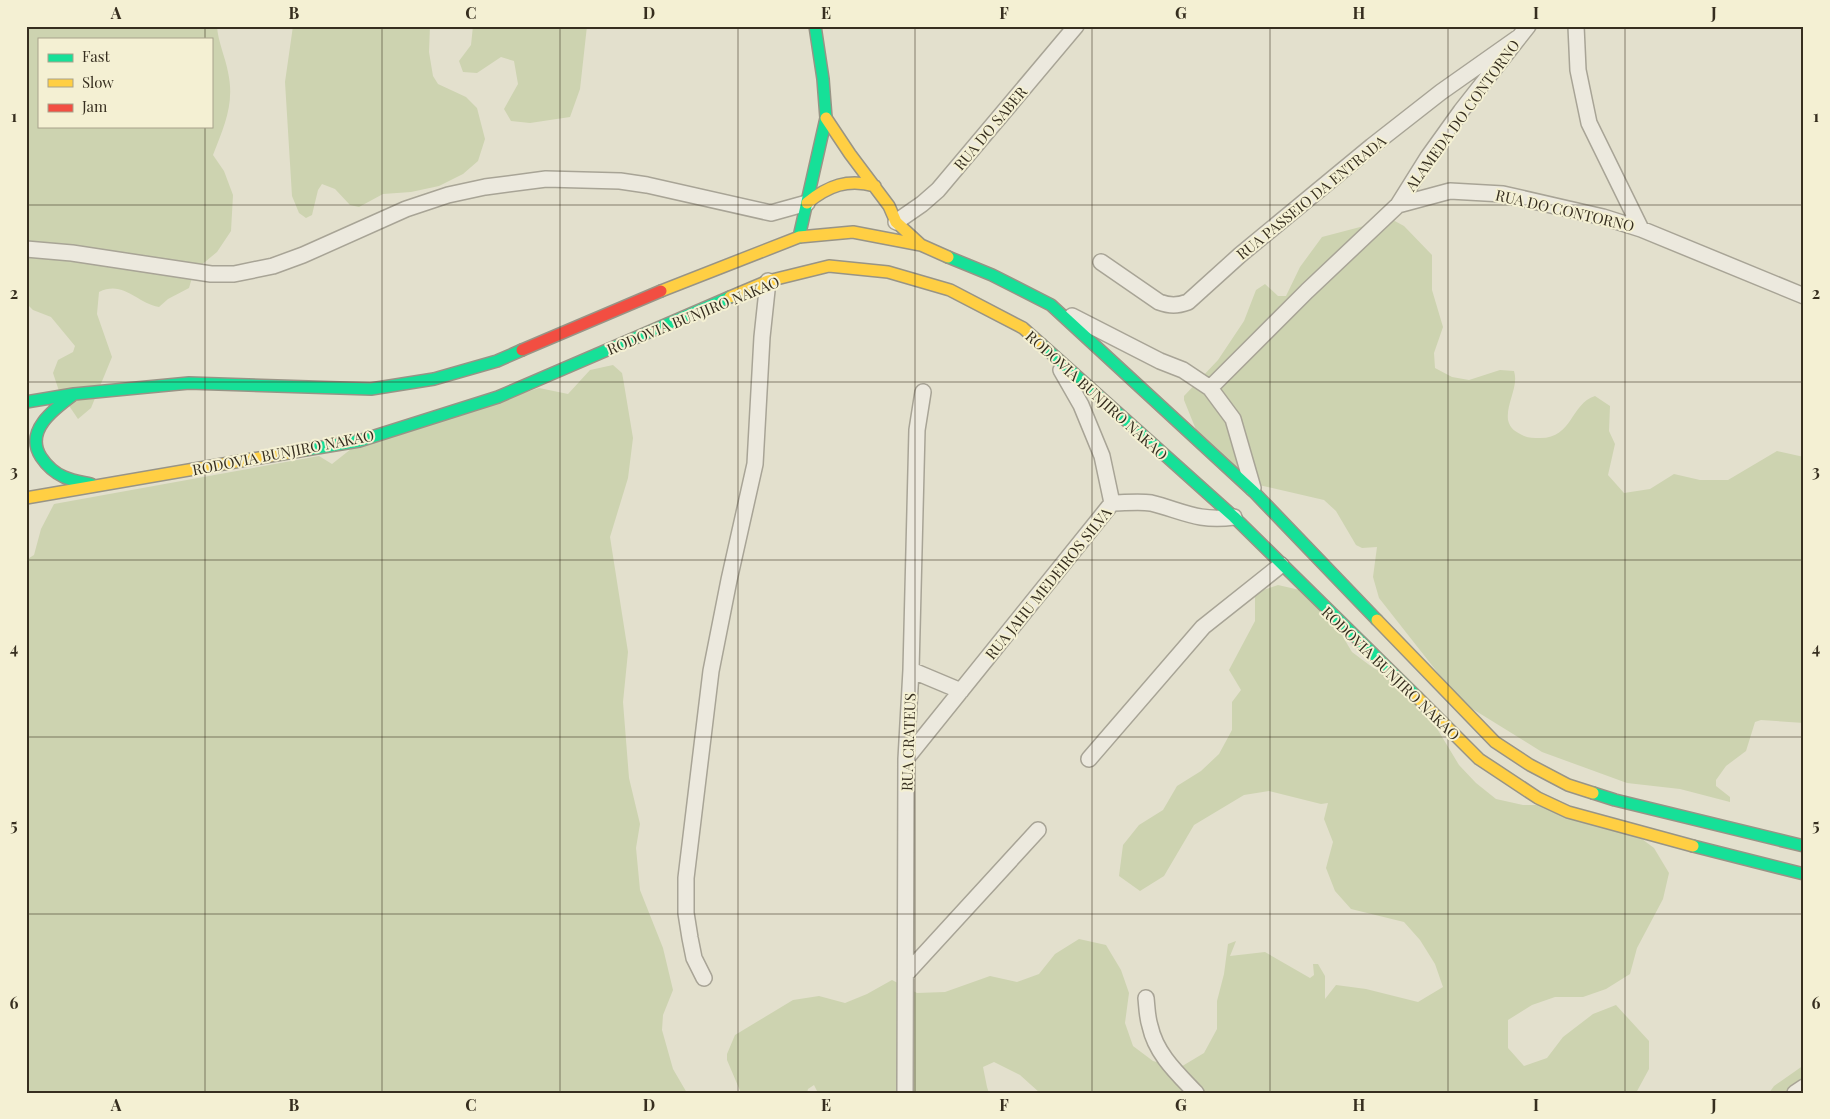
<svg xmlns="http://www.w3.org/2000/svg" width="1830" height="1119" viewBox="0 0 1830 1119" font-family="'Playfair Display',serif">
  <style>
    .green { fill: #cdd3b0; fill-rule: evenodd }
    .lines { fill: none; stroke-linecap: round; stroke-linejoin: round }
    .street-casing { stroke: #a8a496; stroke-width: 18 }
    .fast-casing { stroke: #989486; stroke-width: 14 }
    .slow-casing { stroke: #989486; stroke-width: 14 }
    .jam-casing { stroke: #989486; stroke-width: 14 }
    .street { stroke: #ece9de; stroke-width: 15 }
    .fast { stroke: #16e098; stroke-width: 11 }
    .slow { stroke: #ffcf43; stroke-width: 11 }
    .jam { stroke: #f24e42; stroke-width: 11 }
    .grid { fill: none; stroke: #362e1f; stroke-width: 1; stroke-opacity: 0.55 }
    .labels { text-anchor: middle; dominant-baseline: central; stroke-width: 4; stroke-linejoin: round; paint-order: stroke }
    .street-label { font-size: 15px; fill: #362e1f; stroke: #f4f0d3 }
    .neatline { fill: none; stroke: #362e1f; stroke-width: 2 }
    .grid-label { font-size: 16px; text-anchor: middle; font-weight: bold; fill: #362e1f }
  </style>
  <rect width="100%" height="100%" fill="#e3e0cd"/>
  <!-- green -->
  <path class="green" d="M26,26h191c1,16 8,30 11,46 7,32 -4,54 -15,83l11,16 9,24 -2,36 -14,21 -23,19 -5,17 -21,11 -9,8c-23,-4 -35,-27 -60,-15l-2,22 15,43 -21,51 -13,11 -19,-28 -6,-18 5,-13 15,-8 2,-6 -24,-29 -18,-7 -7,-7zM39,39h172v87h-172z
    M293,26h137l-1,26 4,24 5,8 28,13 11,11 8,31 -7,22 -15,13 -24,12 -28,6 -28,2 -24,13 -9,-2 -15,-16 -13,-5 -4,6 -6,25 -6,3 -7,-5 -7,-17 -7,-114z
    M473,26h114l-7,63 -10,28 -40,6 -19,-2 -7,-12 14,-25 -4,-23 -13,-4 -24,16 -14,-1 -4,-11 12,-16z
    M1393,220l11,6 28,29v35l11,37 -9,26 1,15 17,9 17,3 31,-10 14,1c5,16 -8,32 -6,49 2,9 8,12 16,16 5,2 10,2 15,2 34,1 31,-34 56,-42l15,10 -1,25 6,13 -7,31 16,18 26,-4 24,-15 26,6h28l49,-29 27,6v266l-43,-3 -6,2 -9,29 -20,15 -10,14v6l14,11v5l-50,-13 -53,-6 -85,-31 -71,-44 -22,-21 -70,-89 -6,-21 4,-30 -15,1 -6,-3 -20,-34 -12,-11 -91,-21 -28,-27 -21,-52v-4l34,-36 26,-39 12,-31 9,-6 13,12h8l14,-29 22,-30 61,-16z
    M613,365l9,8 1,5 10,60 -5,40 -18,59 18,115 -5,50 6,76 11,46 -4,24 4,42 23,58 10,42 -10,25 -1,15 11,39 14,24h-661v-533l8,-5 7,-26 13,-25 265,-48 13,8 19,-15 188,-61 29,6 22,-24z
    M1278,585l26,6 33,36 15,25 20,15 43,25 44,73 17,18 20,16 27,6h28l83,28 20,15 15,25 -6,26 -26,49 -7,26 -24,15 -23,8h-28l-23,8 -24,15v28l16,18 23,-8 16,-21 30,-23 23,-9 33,36v28l-13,24h-596l-20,-18 -26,-13 -11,5 4,20 2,6h-171l-4,-8 -6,4 -1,4h-66l-14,-33v-6l8,-19 58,-35 26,-4 26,7 22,-9 25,-14 25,13 28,-1 45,-16 27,6 22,-8 16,-20 24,-15 27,6 15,25 8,23 -4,30 8,23 20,15 26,7 25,-15 13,-24v-28l7,-27 4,-30 8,-3 -6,15 35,-4 45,26 4,-3 -1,-11h5l7,12v23l11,-14 30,4 52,13 25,-15 -8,-23 -15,-24 -16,-18 -53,-13 -16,-18 -9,-23 7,-26 -9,-23 4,-16 -7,1 -52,-13 -25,4 -50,30 -30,51 -24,15 -21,-15 4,-31 16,-20 24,-15 14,-24 24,-15 18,-17 13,-24v-28l9,-12 -12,-20 26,-49v-28z
    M1804,1065v28h-35l5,-7z"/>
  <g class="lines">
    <!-- street casing -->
    <g class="street-casing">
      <path id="street" d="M1576,26l2,44 11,53 52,106
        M1398,205l52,-14 53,3 100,23 38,12 163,67
        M896,222l26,-18 16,-14 138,-164
        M26,249l46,4 139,21h23l39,-8 30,-11 103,-46 42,-14 37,-8 61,-8 74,2 27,4 124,28 36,-10
        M1101,262l58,40c11,4 18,4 29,0l52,-47 132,-109 69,-54 78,-55
        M1072,316l88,45 23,9 27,18 23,31 20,69
        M1061,370l20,35 21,51 10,47
        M1210,388l97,-97 91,-86 30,-48 33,-46 67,-85
        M1112,503c12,0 27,-2 39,0 32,8 47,19 83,14
        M911,670l50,21
        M906,759l206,-256
        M1089,759l114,-132 78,-62
        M906,974l132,-144
        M704,978l-10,-20 -4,-20 -4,-25v-35l25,-207 18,-91 26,-116 7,-127 6,-56
        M1146,998c1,9 1,19 4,28 6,28 27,47 46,67
        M905,1093l1,-334 5,-89 6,-240 6,-38
        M1795,1093l9,-6"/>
    </g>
    <!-- fast casing -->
    <g class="fast-casing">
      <path id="fast" d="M799,237l27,-119 -3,-39 -8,-53
        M948,257l44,18 59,30 203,187 123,128
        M1041,344l193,173 183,180
        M73,395c-19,14 -49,36 -32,62 6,9 14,16 23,20 9,4 18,5 27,7
        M26,402l48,-8 115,-11 182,6 63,-10 63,-18 25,-11
        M305,450l54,-9 139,-44 232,-100
        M1593,793l22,7 189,46
        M1693,846l111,28"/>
    </g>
    <!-- slow casing -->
    <g class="slow-casing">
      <path id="slow" d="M826,118l24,36 39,52 7,16 25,23
        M807,203c21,-17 41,-25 68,-17
        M661,291l138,-54 54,-5 68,13 27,12
        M730,297l38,-16 61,-15 59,6 62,18 73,38 18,16
        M26,498l279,-48
        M1377,620l118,122 35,23 38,20 25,8
        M1417,697l62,62 59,39 30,14 125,34"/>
    </g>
    <!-- jam casing -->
    <g class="jam-casing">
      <path id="jam" d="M522,350l139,-59"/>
    </g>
    <!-- street -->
    <use href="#street" class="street"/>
    <!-- fast -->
    <use href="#fast" class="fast"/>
    <!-- slow -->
    <use href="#slow" class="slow"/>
    <!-- jam -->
    <use href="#jam" class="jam"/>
  </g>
  <!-- grid -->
  <path class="grid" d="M205,26v13M382,26v1067M560,26v1067M738,26v1067M915,26v1067M1092,26v1067M1270,26v1067M1448,26v1067M1625,26v1067M205,126v967M26,205h1778M26,382h1778M26,560h1778M26,737h1778M26,914h1778"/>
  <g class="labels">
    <!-- street labels -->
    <g class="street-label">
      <text transform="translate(1462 115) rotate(-54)">ALAMEDA DO CONTORNO</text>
      <text transform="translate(990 128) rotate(-50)">RUA DO SABER</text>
      <text transform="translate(1311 197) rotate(-39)">RUA PASSEIO DA ENTRADA</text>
      <text transform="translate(1565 210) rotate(13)">RUA DO CONTORNO</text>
      <text transform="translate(693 315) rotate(-22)">RODOVIA BUNJIRO NAKAO</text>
      <text transform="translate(1097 395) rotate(42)">RODOVIA BUNJIRO NAKAO</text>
      <text transform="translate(283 452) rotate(-11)">RODOVIA BUNJIRO NAKAO</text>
      <text transform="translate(1048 583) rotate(-51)">RUA JAHU MEDEIROS SILVA</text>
      <text transform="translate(1391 673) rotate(44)">RODOVIA BUNJIRO NAKAO</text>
      <text transform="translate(908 742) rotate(-88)">RUA CRATEUS</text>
    </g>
  </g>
  <!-- border -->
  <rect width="1830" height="1119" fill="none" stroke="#f4f0d3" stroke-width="55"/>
  <!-- legend -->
  <rect x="38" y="38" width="175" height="90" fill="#f4f0d3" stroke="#a8a28b"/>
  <rect x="48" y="54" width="25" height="8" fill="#16e098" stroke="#a8a28b"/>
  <text x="82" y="62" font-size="15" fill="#362e1f">Fast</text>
  <rect x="48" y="79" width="25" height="8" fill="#ffcf43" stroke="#a8a28b"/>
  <text x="82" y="88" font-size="15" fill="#362e1f">Slow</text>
  <rect x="48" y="104" width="25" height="8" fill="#f24e42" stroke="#a8a28b"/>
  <text x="82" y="112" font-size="15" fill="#362e1f">Jam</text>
  <rect x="28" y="28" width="1774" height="1064" class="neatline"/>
  <g class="grid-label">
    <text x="116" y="19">A</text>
    <text x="294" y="19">B</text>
    <text x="471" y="19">C</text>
    <text x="649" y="19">D</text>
    <text x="826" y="19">E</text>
    <text x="1004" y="19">F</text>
    <text x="1181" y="19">G</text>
    <text x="1359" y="19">H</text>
    <text x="1536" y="19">I</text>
    <text x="1714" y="19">J</text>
    <text x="14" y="122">1</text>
    <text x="1816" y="122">1</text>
    <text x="14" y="299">2</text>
    <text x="1816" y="299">2</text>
    <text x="14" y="477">3</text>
    <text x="1816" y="477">3</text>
    <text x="14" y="654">4</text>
    <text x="1816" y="654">4</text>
    <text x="14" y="831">5</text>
    <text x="1816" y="831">5</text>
    <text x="14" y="1009">6</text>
    <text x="1816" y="1009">6</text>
    <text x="116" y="1111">A</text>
    <text x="294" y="1111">B</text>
    <text x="471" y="1111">C</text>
    <text x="649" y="1111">D</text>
    <text x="826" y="1111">E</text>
    <text x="1004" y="1111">F</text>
    <text x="1181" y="1111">G</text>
    <text x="1359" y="1111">H</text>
    <text x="1536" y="1111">I</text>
    <text x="1714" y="1111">J</text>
  </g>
</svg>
